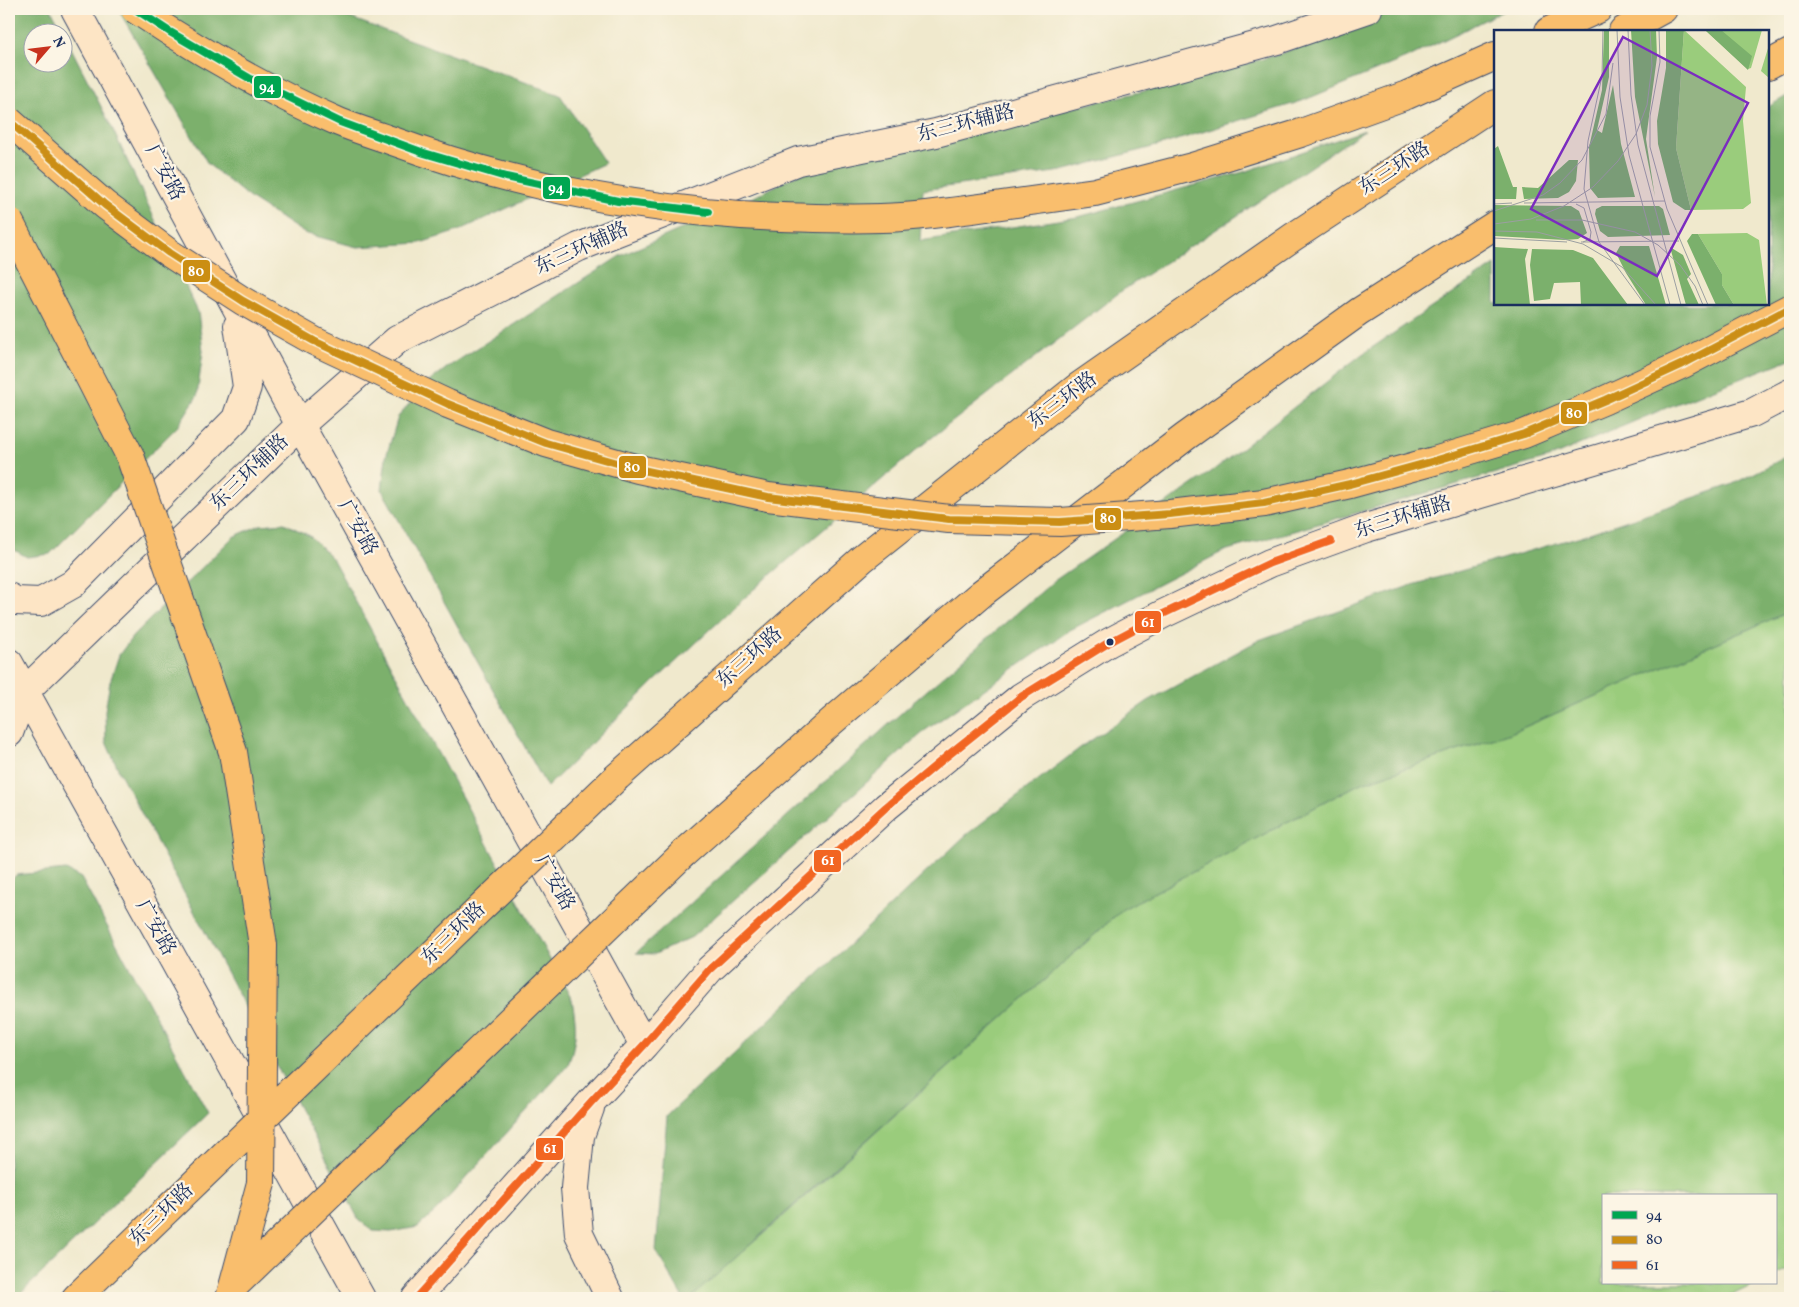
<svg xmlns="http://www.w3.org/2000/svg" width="1799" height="1307" viewBox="0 0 1799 1307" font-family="Vollkorn,'Noto Serif SC',serif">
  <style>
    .green { fill: #9acc7c; stroke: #5a7e6d }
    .forest { fill: #7bb06c; stroke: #4b7065; fill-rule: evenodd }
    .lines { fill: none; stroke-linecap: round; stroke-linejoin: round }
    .secondary-casing { stroke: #3b4b6f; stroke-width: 30 }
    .highway-casing { stroke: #3b4b6f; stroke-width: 30 }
    .secondary { stroke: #fde5c5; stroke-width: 28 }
    .highway { stroke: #f9be6d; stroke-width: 28 }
    .highway-bridge-casing { stroke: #3b4b6f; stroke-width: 30; stroke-linecap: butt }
    .highway-bridge { stroke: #f9be6d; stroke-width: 28 }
    .bus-1-casing { stroke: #fcf5e5; stroke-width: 11 }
    .bus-2-casing { stroke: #fcf5e5; stroke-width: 11 }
    .bus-3-casing { stroke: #fcf5e5; stroke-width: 11 }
    .bus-1 { stroke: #00a651; stroke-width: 8 }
    .bus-2 { stroke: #cb8e13; stroke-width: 8 }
    .bus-3 { stroke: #f26522; stroke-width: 8 }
    .bus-dot { fill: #1b2f5e; stroke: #fcf5e5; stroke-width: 2 }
    .labels { text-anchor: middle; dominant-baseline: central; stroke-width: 4.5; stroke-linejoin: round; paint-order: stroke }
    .street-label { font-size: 20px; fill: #1b2f5e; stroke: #fcf5e5 }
    .inset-road { fill: none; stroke: #9b9fa1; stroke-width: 1 }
    .view { fill: #7b2cbf; fill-opacity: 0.15; stroke: #7b2cbf; stroke-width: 2.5 }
    .inset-edge { fill: none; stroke: #1b2f5e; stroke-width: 2.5 }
    .line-badge { stroke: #fcf5e5; stroke-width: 2 }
    .badge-label { font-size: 14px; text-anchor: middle; font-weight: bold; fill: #fff }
  </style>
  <rect width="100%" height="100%" fill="#fcf5e5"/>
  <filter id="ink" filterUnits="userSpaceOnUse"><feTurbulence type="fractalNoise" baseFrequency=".02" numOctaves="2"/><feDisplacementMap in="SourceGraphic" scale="10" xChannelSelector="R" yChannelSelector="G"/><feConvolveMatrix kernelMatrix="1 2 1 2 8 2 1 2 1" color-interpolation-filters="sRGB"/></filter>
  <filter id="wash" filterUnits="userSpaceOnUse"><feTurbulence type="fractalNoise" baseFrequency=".0096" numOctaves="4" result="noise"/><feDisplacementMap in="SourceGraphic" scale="20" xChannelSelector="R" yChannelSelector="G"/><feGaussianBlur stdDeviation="1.12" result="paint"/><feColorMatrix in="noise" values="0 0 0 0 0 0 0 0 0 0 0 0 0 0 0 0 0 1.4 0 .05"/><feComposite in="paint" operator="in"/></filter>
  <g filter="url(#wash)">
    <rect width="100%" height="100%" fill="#f0e9cd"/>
    <!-- green -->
    <path class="green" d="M1790,611v657l-15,7v-79h-172v87h154l-31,15h-1038l81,-69 354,-320 236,-125 154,-52z"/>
    <!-- forest -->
    <path class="forest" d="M9,9h42l62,121 85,182 5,39 -6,45 -19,30 -128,128 -23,3 -18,-10zM32,32h30v30h-30z
      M118,9h208l234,86 45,68 -147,68 -38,12 -63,4 -53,-14 -53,-34 -43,-35z
      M1397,9h110l-96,47 -109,45 -138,43 -102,27 -139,19 -3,51 158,-24 169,-46 118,-41 -119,80 -126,82 -199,154 -168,144 -98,91 -108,106 -165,-297 4,-33 12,-40 27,-32 23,-18 172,-111 134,-59 54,-28 341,-79 128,-35z
      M1790,94v265l-124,49 -118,50 -324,93 -154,79 -143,99 -235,208 -37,17 -19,-1 274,-248 144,-124 157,-109 150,-117 134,-90v39h273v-197z
      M1790,455v156l-277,121 -154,52 -236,125 -432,389h-8l-27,-47 11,-135 299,-281 114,-87 68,-47 111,-61 153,-55 169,-49 150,-51z
      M284,523l26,13 22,22 240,442c5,26 5,39 -4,65l-129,143 -21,19 -27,5 -18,-1 -14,-11 -239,-447 -14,-31 -1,-31 5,-29 9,-27 14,-19 100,-99 27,-12z
      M66,870l15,8 127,235 -192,185h-7v-415l7,-8z"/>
  </g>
  <g filter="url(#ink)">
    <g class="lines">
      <!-- secondary casing -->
      <g class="secondary-casing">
        <path id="secondary" d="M75,9l225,416 344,620
          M9,597l6,4 26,1 32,-18 163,-165 11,-32 -9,-62
          M9,663l352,635
          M9,733l15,-41 276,-267 97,-85 182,-93 219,-86 138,-28 341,-93 91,-31
          M590,1108l-10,28 -5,52 4,46 31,64
          M416,1298l176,-197 52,-56 66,-76 176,-162 135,-110 87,-54 55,-29 107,-51 96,-35 386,-115 38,-20"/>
      </g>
      <!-- highway casing -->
      <g class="highway-casing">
        <path id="highway" d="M1549,31l49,-22
          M1623,31l40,-22
          M1768,65l22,-12
          M987,207l108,-15 97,-25 109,-34 106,-38 88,-39
          M617,777l245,-218 216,-172 215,-150 202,-133
          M683,854l148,-132 151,-129 203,-156 174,-125 136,-87
          M76,1298l70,-68"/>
      </g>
      <!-- secondary -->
      <use href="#secondary" class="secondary"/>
      <!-- highway -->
      <use href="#highway" class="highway"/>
      <!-- highway-bridge casing -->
      <g class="highway-bridge-casing">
        <path id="highway-bridge" d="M135,9c65,43 133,82 204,113 17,7 34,12 51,18 125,46 258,72 391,77 40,1 81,3 121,0 28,-2 57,-6 85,-10
          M9,121l96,84 64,48 74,48 71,40 134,63 98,39 92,26 130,28 181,22 111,3 110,-8 94,-11 86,-19 84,-23 90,-27 81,-34 78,-36 107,-56
          M9,221l121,235 103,296 30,193 -2,238 -31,115
          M146,1230l471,-453
          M233,1287l450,-433"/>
      </g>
      <!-- highway-bridge -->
      <use href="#highway-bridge" class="highway-bridge"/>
      <!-- bus-1 casing -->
      <g class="bus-1-casing">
        <path id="bus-1" d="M135,9l35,23 79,46 91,44 84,31 82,24 112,24 90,11"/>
      </g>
      <!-- bus-2 casing -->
      <g class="bus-2-casing">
        <path id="bus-2" d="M9,121l96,84 64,48 74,48 71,40 134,63 98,39 92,26 130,28 181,22 111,3 110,-8 94,-11 86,-19 84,-23 90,-27 81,-34 78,-36 107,-56"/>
      </g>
      <!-- bus-3 casing -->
      <g class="bus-3-casing">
        <path id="bus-3" d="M416,1298l176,-197 52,-56 66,-76 176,-162 61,-51 74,-59 87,-54 55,-29 107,-51 61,-22"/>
      </g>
      <!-- bus-1 -->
      <use href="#bus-1" class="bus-1"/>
      <!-- bus-2 -->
      <use href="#bus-2" class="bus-2"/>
      <!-- bus-3 -->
      <use href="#bus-3" class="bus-3"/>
    </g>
  </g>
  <!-- markers -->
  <circle class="bus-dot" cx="1110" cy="642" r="4.5"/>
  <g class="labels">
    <!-- street labels -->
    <g class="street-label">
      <text transform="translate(966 124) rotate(-14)">东三环辅路</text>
      <text transform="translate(1395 169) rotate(-33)">东三环路</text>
      <text transform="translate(164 173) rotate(62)">广安路</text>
      <text transform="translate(582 249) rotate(-24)">东三环辅路</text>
      <text transform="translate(1063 401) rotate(-37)">东三环路</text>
      <text transform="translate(250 473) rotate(-44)">东三环辅路</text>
      <text transform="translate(1403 518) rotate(-17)">东三环辅路</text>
      <text transform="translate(357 528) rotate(61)">广安路</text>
      <text transform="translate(750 658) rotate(-42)">东三环路</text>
      <text transform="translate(554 883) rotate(61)">广安路</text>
      <text transform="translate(155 928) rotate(61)">广安路</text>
      <text transform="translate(454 934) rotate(-44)">东三环路</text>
      <text transform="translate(162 1215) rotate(-44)">东三环路</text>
    </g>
  </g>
  <!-- overview -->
  <g transform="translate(1494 30)">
    <rect width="275" height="275" fill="#f0e9cd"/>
    <path d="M190,0l62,57 -3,34 8,82 -8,6 -52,1 -15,-62zM211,0h57l-11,38 -3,1zM275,15v33l-8,-7zM253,203l12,7 8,65h-33l-12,-20v-11l-24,-40z" fill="#9acc7c"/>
    <path d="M110,0h5v47l-12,53 5,3 11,-48 8,59 14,53 -37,1 -8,-10 -1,-41 13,-57zM137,0h25l1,27 -11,82 9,58 -20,-100zM172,0h18l-8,118 15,62h-6l-12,-8 -15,-58 -1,-23 9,-53zM211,0h16l31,26 -4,14zM4,116l15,41h4l-1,12h-22v-50zM75,130h9l-2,21 -7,11 -11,6 -34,1 -2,-12 16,1zM0,175l77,1 8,5 8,22 -9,6 -13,1 -71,-4zM108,176h57l4,3 7,26 -62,2 -8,-6 -5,-17 1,-5zM198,204h6l24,40v11l12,20h-18l-29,-64zM126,216h29l17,59h-20l-20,-32 -10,-20zM0,217l34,2 -3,10 5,46h-36zM176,217l13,8 8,19 -4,5 12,26h-13zM38,219l41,1 20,8 35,47h-47l-1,-23 -26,1 -4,16 -16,2 -4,-36z" fill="#7bb06c"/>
    <path class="inset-road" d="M109,0l-1,46 -14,65 -4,48 15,53 46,63M123,0l3,67 9,58 41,150M134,0l3,65 7,50 43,160M165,0l1,32 -10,54v31l17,62 41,96M30,173l141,-2M0,174l18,-1M82,174l8,4 7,24 -1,7 -7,3M0,181l49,-16 17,-12 22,-23 24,-46 7,-51M42,190h46l53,12 23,13 22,20 15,21 8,19M0,194l37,-5 33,-13 29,-19 25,-26 18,-27 11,-29 5,-39 -2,-36M0,201l43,1 46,12 39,23 34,38M0,208l73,4M87,212l98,-1"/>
    <path class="view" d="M129,7l125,66 -91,173 -126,-67z"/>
    <rect width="275" height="275" class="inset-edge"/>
  </g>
  <g class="line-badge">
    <rect x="253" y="75" width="29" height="24" rx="5" fill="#00a651"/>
    <rect x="542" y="176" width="29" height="24" rx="5" fill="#00a651"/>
    <rect x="182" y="259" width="29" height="24" rx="5" fill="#cb8e13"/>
    <rect x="1560" y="401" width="28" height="24" rx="5" fill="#cb8e13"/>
    <rect x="618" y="455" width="29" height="24" rx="5" fill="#cb8e13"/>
    <rect x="1094" y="507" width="28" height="24" rx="5" fill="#cb8e13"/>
    <rect x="1134" y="610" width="28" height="24" rx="5" fill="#f26522"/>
    <rect x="813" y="849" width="29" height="24" rx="5" fill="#f26522"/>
    <rect x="535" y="1137" width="29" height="24" rx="5" fill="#f26522"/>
  </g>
  <g class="badge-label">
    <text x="267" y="92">94</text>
    <text x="556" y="193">94</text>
    <text x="196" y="276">80</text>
    <text x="1574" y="418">80</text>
    <text x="632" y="472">80</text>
    <text x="1108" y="523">80</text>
    <text x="1148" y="627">61</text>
    <text x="828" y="865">61</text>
    <text x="550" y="1153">61</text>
  </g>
  <!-- margin -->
  <rect width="1799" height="1307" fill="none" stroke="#fcf5e5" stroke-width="30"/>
  <!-- legend -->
  <rect x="1602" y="1194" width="175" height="90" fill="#fcf5e5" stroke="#a2a6af"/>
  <rect x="1612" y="1211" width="25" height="8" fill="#00a651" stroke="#a2a6af"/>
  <text x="1646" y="1220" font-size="15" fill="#1b2f5e">94</text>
  <rect x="1612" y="1236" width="25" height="8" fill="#cb8e13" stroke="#a2a6af"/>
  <text x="1646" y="1244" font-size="15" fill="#1b2f5e">80</text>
  <rect x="1612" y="1261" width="25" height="8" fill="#f26522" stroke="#a2a6af"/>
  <text x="1646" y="1270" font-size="15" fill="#1b2f5e">61</text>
  <!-- north arrow -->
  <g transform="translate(48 48) rotate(62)"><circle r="24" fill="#fcf5e5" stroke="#a2a6af"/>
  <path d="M0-4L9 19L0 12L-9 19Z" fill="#c8321e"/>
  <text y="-8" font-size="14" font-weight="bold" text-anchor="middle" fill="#1b2f5e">N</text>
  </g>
</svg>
